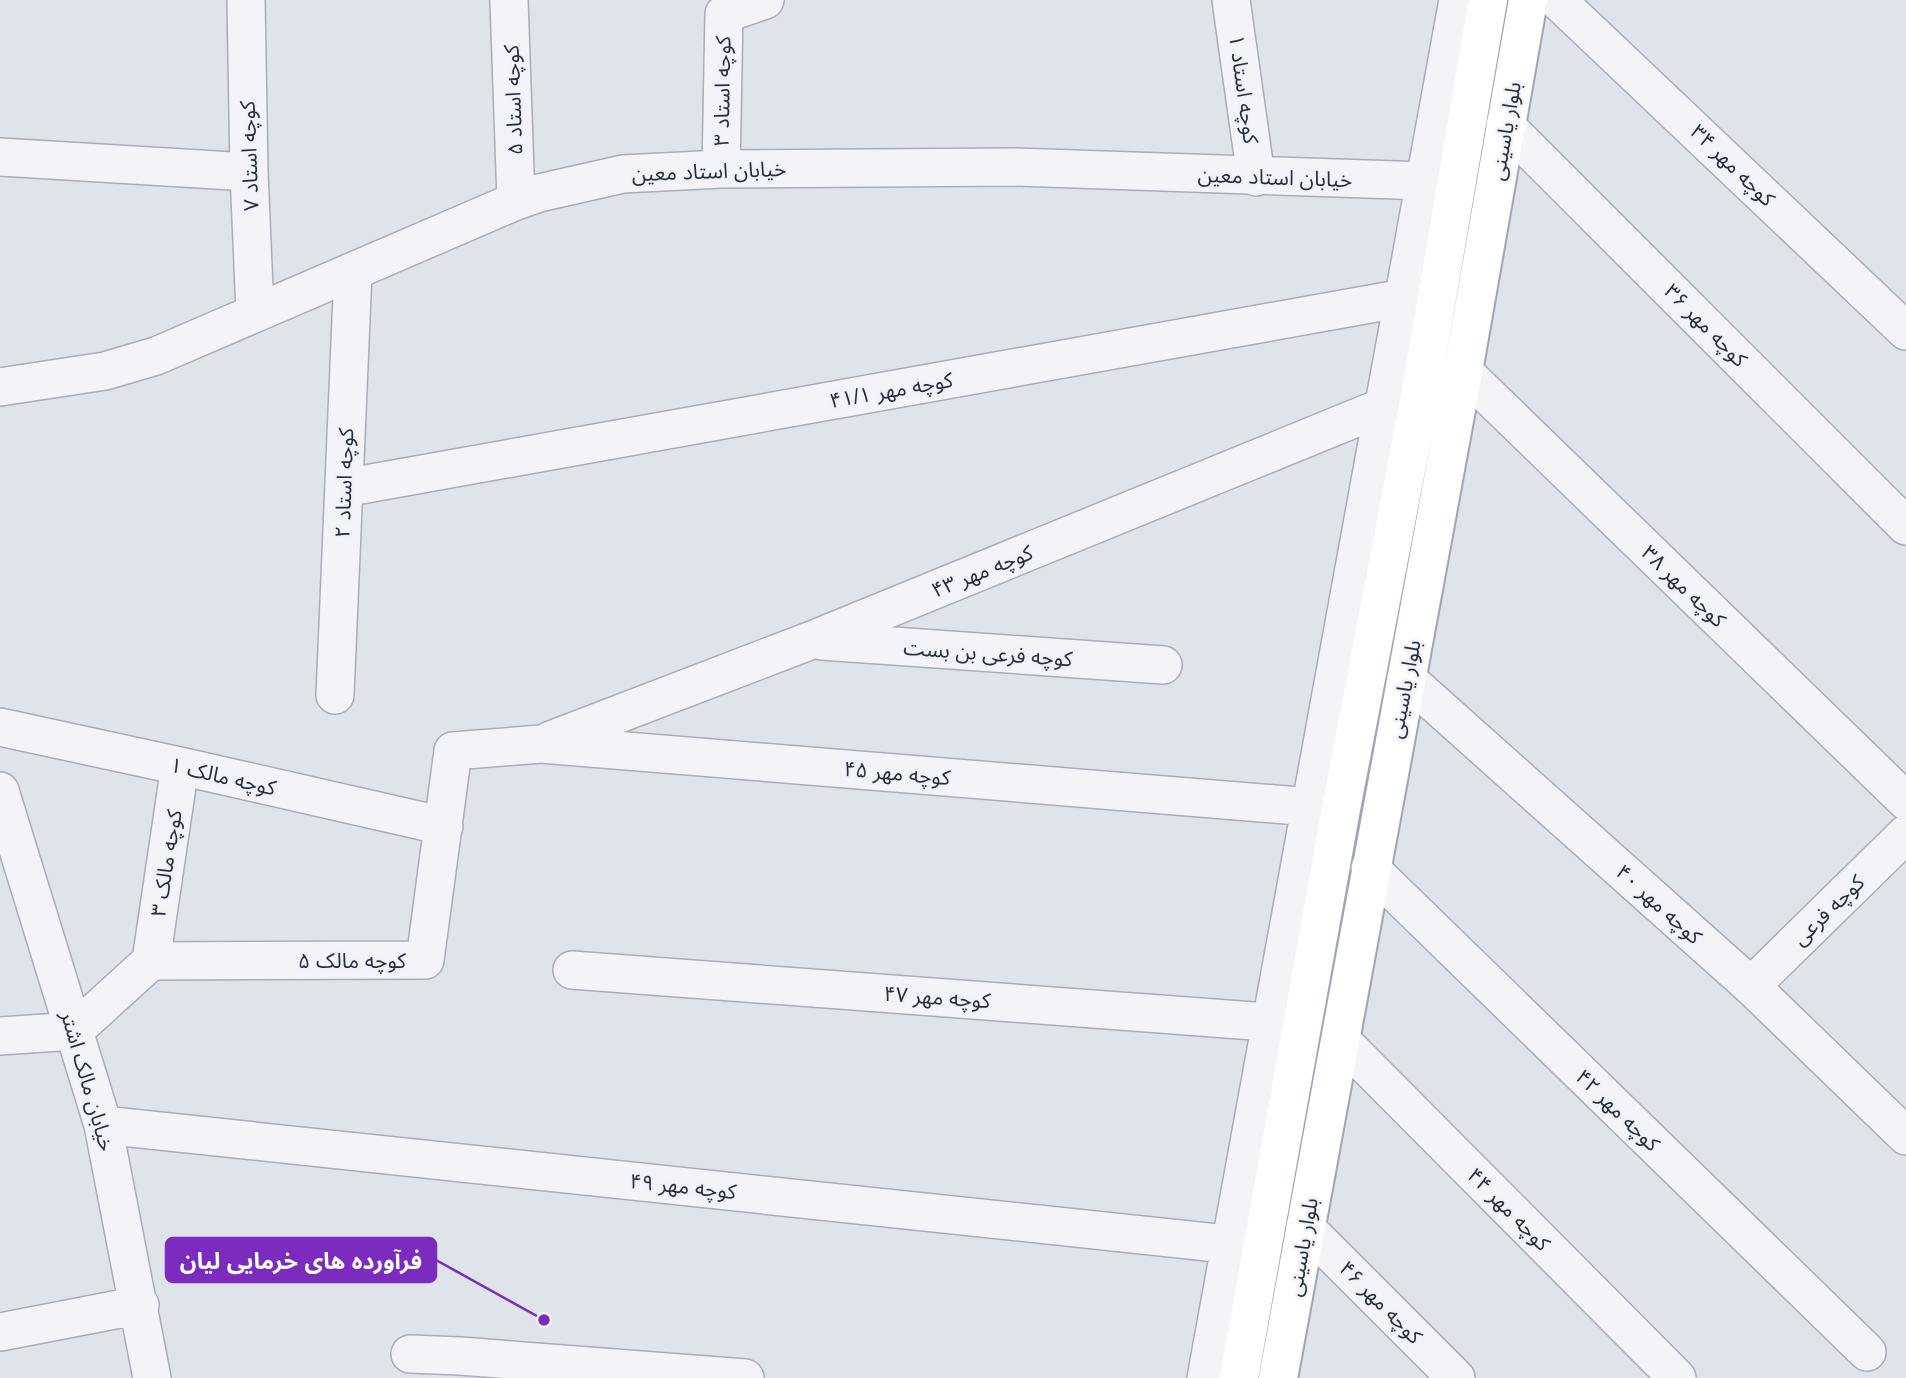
<svg xmlns="http://www.w3.org/2000/svg" width="1906" height="1378" viewBox="0 0 1906 1378" font-family="Helvetica,'Noto Sans Arabic',sans-serif">
  <style>
    .lines { fill: none; stroke-linecap: round; stroke-linejoin: round }
    .minor-casing { stroke: #a8adb8; stroke-width: 40 }
    .major-casing { stroke: #9ea5b6; stroke-width: 42 }
    .minor { stroke: #f2f4f8; stroke-width: 37 }
    .major { stroke: #fff; stroke-width: 38 }
    .labels { text-anchor: middle; dominant-baseline: central; stroke-width: 5; stroke-linejoin: round; paint-order: stroke }
    .street-label { font-size: 21px; fill: #272e42; stroke: #eff2f7 }
    .leader { fill: none; stroke: #7b2cbf; stroke-width: 2.5 }
    .callout-dot { fill: #7b2cbf; stroke: #eff2f7; stroke-width: 2.5 }
    .callout { fill: #7b2cbf; stroke: #7b2cbf; stroke-width: 2.5 }
    .callout-label { font-size: 23px; text-anchor: middle; font-weight: bold; fill: #fff }
  </style>
  <rect width="100%" height="100%" fill="#dfe3ea"/>
  <g class="lines">
    <!-- minor casing -->
    <g class="minor-casing">
      <path id="minor" d="M246,0l3,172 6,140
        M509,0l7,201
        M1231,0l25,177
        M1557,0l349,331
        M1505,125l401,401
        M0,157l249,15
        M721,169l3,-155 41,-14
        M1463,371l443,430
        M0,387l105,-16 51,-15 360,-155 23,-8 84,-19 98,-5 293,-2 442,15
        M344,488l1082,-194
        M822,641l341,24
        M1406,678l345,308 155,150
        M335,695l18,-423
        M0,727l180,39 264,60
        M551,740l261,-100 588,-240
        M0,791l103,334 49,253
        M1370,868l497,484
        M151,961l274,-1 28,-209 88,-7 794,65
        M151,961l29,-195
        M572,970l722,54
        M1751,986l155,-152
        M0,1036l74,-5 77,-70
        M1341,1040l336,338
        M103,1125l1152,122
        M1305,1227l151,151
        M0,1332l140,-27
        M410,1354l50,2 285,22
        M1206,1378l252,-1378"/>
    </g>
    <!-- major casing -->
    <g class="major-casing">
      <path id="major" d="M1239,1378l102,-569 80,-418 67,-391
        M1278,1378l185,-1007 65,-371"/>
    </g>
    <!-- minor -->
    <use href="#minor" class="minor"/>
    <!-- major -->
    <use href="#major" class="major"/>
  </g>
  <g class="labels">
    <!-- street labels -->
    <g class="street-label">
      <text transform="translate(1244 89) rotate(82)">کوچه استاد ۱</text>
      <text transform="translate(722 91) rotate(-89)">کوچه استاد ۳</text>
      <text transform="translate(513 100) rotate(-92)">کوچه استاد ۵</text>
      <text transform="translate(1505 131) rotate(-80)">بلوار یاسینی</text>
      <text transform="translate(249 156) rotate(-92)">کوچه استاد ۷</text>
      <text transform="translate(1733 165) rotate(44)">کوچه مهر ۳۴</text>
      <text transform="translate(709 171) rotate(-2)">خیابان استاد معین</text>
      <text transform="translate(1275 177) rotate(2)">خیابان استاد معین</text>
      <text transform="translate(1706 325) rotate(45)">کوچه مهر ۳۶</text>
      <text transform="translate(891 390) rotate(-10)">کوچه مهر ۴۱/۱</text>
      <text transform="translate(344 483) rotate(-88)">کوچه استاد ۲</text>
      <text transform="translate(982 571) rotate(-22)">کوچه مهر ۴۳</text>
      <text transform="translate(1684 586) rotate(44)">کوچه مهر ۳۸</text>
      <text transform="translate(988 653) rotate(4)">کوچه فرعی بن بست</text>
      <text transform="translate(1404 689) rotate(-79)">بلوار یاسینی</text>
      <text transform="translate(897 773) rotate(5)">کوچه مهر ۴۵</text>
      <text transform="translate(223 776) rotate(13)">کوچه مالک ۱</text>
      <text transform="translate(166 863) rotate(-81)">کوچه مالک ۳</text>
      <text transform="translate(1659 904) rotate(42)">کوچه مهر ۴۰</text>
      <text transform="translate(1828 910) rotate(-44)">کوچه فرعی</text>
      <text x="352" y="960">کوچه مالک ۵</text>
      <text transform="translate(937 997) rotate(4)">کوچه مهر ۴۷</text>
      <text transform="translate(88 1081) rotate(74)">خیابان مالک اشتر</text>
      <text transform="translate(1618 1110) rotate(44)">کوچه مهر ۴۲</text>
      <text transform="translate(683 1186) rotate(6)">کوچه مهر ۴۹</text>
      <text transform="translate(1509 1209) rotate(45)">کوچه مهر ۴۴</text>
      <text transform="translate(1302 1247) rotate(-80)">بلوار یاسینی</text>
      <text transform="translate(1381 1302) rotate(45)">کوچه مهر ۴۶</text>
    </g>
  </g>
  <!-- callouts -->
  <path class="leader" d="M544 1320L436 1260"/>
  <circle class="callout-dot" cx="544" cy="1320" r="7"/>
  <rect class="callout" x="166" y="1238" width="270" height="44" rx="7"/>
  <g class="callout-label">
    <text x="301" y="1269">فرآورده های خرمایی لیان</text>
  </g>
</svg>
